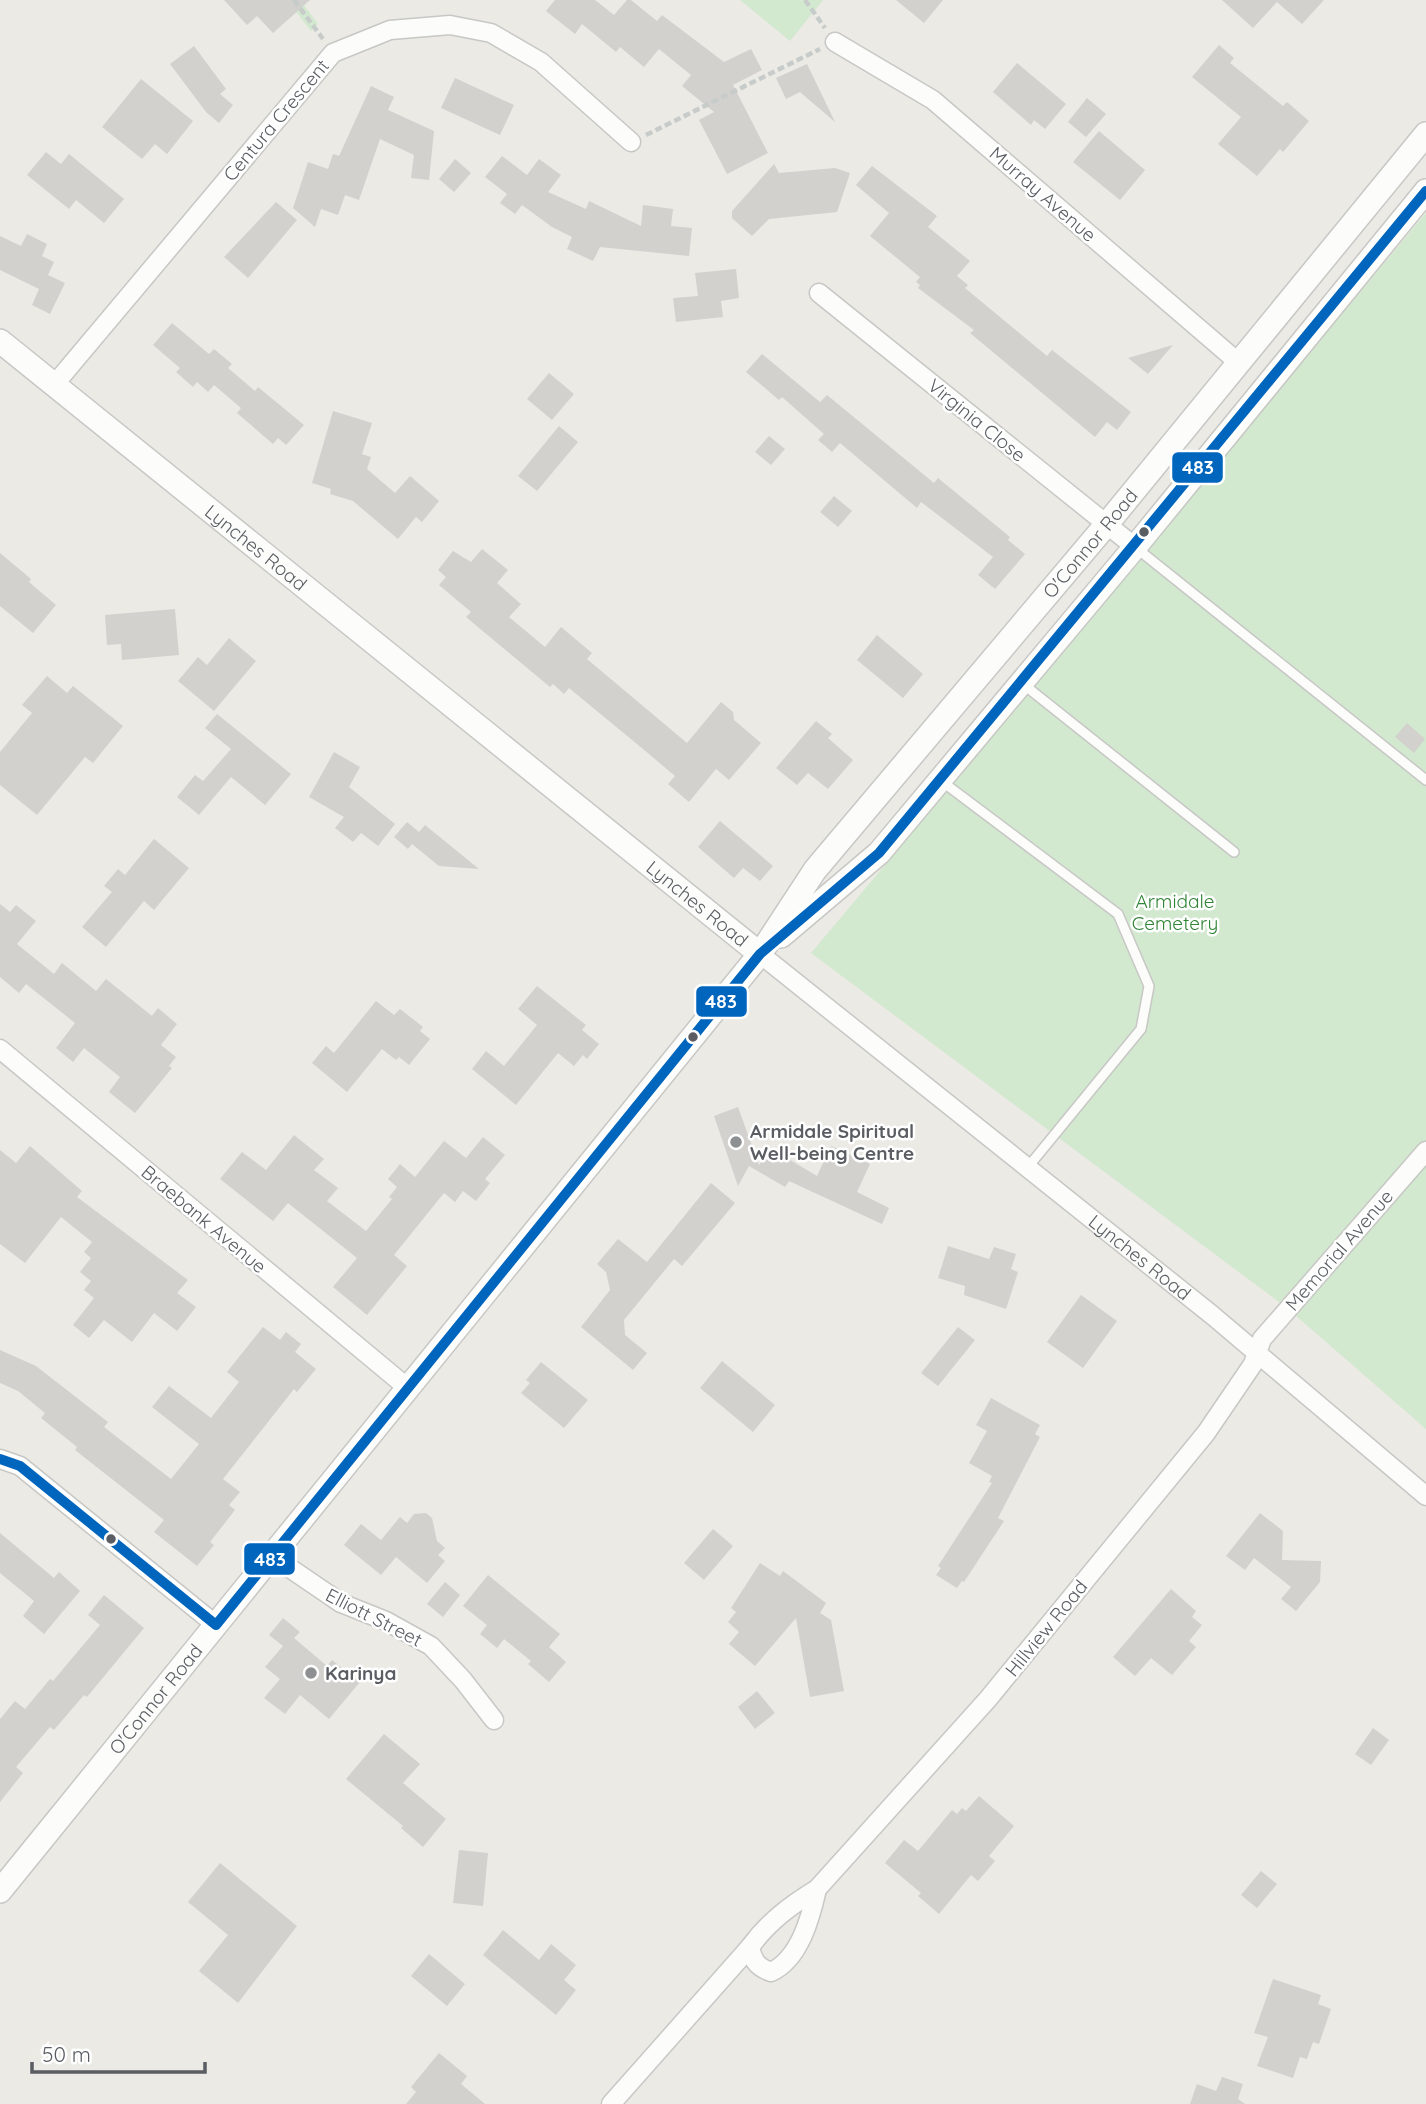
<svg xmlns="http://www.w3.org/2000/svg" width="1426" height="2104" viewBox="0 0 1426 2104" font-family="Quicksand,sans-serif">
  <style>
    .green { fill: #d2e8cf }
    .building { fill: #d2d1ce }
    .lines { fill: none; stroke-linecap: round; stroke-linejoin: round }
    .service-casing { stroke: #c7c7c5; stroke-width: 12 }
    .minor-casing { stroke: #c7c7c5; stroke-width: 21 }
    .tertiary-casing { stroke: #c7c7c5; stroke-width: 26 }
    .path { stroke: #c7ccca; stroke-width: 4.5; stroke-dasharray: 7 3.5; stroke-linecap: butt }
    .service { stroke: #fcfcfb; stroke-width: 9 }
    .minor { stroke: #fcfcfb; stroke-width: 18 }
    .tertiary { stroke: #fcfcfb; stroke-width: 23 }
    .bus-1-casing { stroke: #fff; stroke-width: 16 }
    .bus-1 { stroke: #0065bd; stroke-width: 10 }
    .bus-dot { fill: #5a5e63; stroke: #fff; stroke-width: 2.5 }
    .poi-dot { fill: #8d8f90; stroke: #fff; stroke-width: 2.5 }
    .labels { text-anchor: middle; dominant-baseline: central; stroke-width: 5; stroke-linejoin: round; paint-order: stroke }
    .street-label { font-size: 19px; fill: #5a5e63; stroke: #fff }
    .park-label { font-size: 19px; fill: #308435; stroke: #fff }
    .poi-label { font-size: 19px; font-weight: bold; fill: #5a5e63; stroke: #fff; text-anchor: start }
    .line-badge { stroke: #fff; stroke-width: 2.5 }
    .badge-label { font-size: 19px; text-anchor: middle; font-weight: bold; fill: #fff }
  </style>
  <rect width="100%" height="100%" fill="#ebeae5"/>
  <!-- green -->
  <path class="green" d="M287,0h13l18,24 -7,7z
    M740,0h83l-33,41z
    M1426,213v1216l-139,-121 -476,-355c207,-245 409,-494 615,-740z"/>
  <!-- building -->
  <path class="building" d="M224,0h86l-37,33 -16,-17 -10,9z
    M555,0h40l19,15 13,-15h4l26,21 5,-6 62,47 27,-13 11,21 -29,15 35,68 -41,21 -28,-54 15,-8 -32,-26 9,-11 -32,-26 -15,18 -24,-20 -4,5 -34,-28 -7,10 -29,-23z
    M896,0h47l-19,23z
    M1222,0h102l-22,24 -25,-22 -24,26z
    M1219,45l15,13 -4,5 53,43 4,-4 22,19 -26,31 -3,-3 -23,27 -39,-32 23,-27 -49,-40z
    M194,46l32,43 -6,5 13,11 -14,18 -13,-11 -36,-48z
    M1017,63l49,41 -21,25 -11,-9 -3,5 -38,-33z
    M807,64l28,58 -35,-30 -14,7 -10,-21z
    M455,78l59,27 -14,30 -59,-27z
    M141,79l52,42 -26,33 -12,-10 -13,15 -40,-32z
    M371,86l23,11 -6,13 46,21 -5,49 -18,-2 3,-23 -34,-16 -21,61 -14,-5 -7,20 -17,-6 -6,18 -22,-19 15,-46 20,7 5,-15 6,2z
    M1087,98l19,16 -20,23 -18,-15z
    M1099,131l46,39 -25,30 -47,-38z
    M46,152l15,12 8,-10 55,45 -20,24 -28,-23 -7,9 -42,-34z
    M502,156l25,19 12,-16 22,16 -13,17 38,17 3,-8 52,25 2,-21 30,4 -2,17 21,2 -3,28 -89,-9 -7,14 -26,-12 5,-12 -20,-10 -30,-22 -7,9 -15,-11 7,-9 -22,-17z
    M455,159l16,14 -17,19 -15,-13z
    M774,164l5,9 56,-5 15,5 -13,39 -68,7 -17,17 -20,-18v-7z
    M872,166l65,50 -9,11 42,34 -13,15 11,9 -3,3 82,68 5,-6 79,62 -14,18 -10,-8 -12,15 -125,-104 4,-3 -56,-42 2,-3 -4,-3 4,-5 -50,-41 19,-23 -33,-28z
    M276,202l21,18 -49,58 -24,-21z
    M27,234l20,10 -5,12 12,6 -6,13 17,8 -15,31 -18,-9 7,-16 -39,-19v-34l21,10z
    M736,269l3,29 -18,3 2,16 -47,5 -3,-24 25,-2 -3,-23z
    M172,323l37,31 5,-5 18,15 -4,4 27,23 3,-4 46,38 -18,20 -8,-7 -5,6 -36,-31 4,-5 -27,-23 -6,7 -11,-10 -4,5 -17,-15 4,-4 -27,-23z
    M1173,345l-25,29 -20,-16z
    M762,354l58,48 7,-7 107,88 4,-5 72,59 -2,3 17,14 -30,35 -17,-14 15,-18 -72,-55 -4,6 -77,-65 -8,9 -14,-12 6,-6 -42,-37 -3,3 -33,-28z
    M549,373l25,21 -22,26 -25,-21z
    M333,411l39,12 -10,31 9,3 -4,12 28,24 15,-17 29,25 -17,21 -6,-5 -18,22 -45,-38 -23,-7 1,-5 -19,-6z
    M559,426l19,16 -41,49 -19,-15z
    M769,436l16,13 -14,16 -16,-13z
    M834,496l18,15 -14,16 -18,-15z
    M482,549l26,21 -11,13 24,21 -12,13 36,30 16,-20 31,26 -5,6 100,84 34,-41 12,10 1,8 27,23 -32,37 -13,-11 -27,33 -21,-18 7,-8 -32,-27 -74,-61 -5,6 -11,-10 -3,3 -84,-70 5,-5 -32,-27 7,-8 -8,-7 15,-19 18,11z
    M0,553l31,26 -2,3 27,23 -23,28 -33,-27z
    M175,609l4,46 -57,5 -1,-16 -14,1 -2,-30z
    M877,635l46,39 -20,24 -46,-38z
    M229,638l27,23 -42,50 -36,-30 20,-24 9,8z
    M47,676l20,17 6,-7 50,40 -30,37 -8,-6 -48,58 -37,-30v-33l32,-39 -10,-8z
    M217,714l74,60 -26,31 -34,-28 -32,38 -22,-18 18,-22 8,6 28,-32 -26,-21z
    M816,721l16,13 -4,4 25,22 -25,29 -20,-16 -11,12 -21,-17z
    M1407,723l18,16 -11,14 -19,-16z
    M334,752l26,15 -11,20 46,37 -17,22 -17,-13 -8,9 -18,-14 9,-11 -35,-20z
    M720,821l53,45 -13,15 -17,-13 -9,10 -36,-31z
    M407,822l12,10 6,-7 54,44 -40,-3 -27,-22 -4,5 -14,-12z
    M154,839l35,29 -35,42 -10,-9 -38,46 -24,-20 30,-35 -8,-6 14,-17 7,6z
    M0,904l10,8 6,-7 20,16 -19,23 37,30 8,-11 34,28 10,-12 46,37 6,-8 19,16 -16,21 15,12 -7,9 3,2 -37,45 -26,-21 11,-15 -36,-29 -11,14 -17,-14 19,-25 -49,-39 -7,9 -19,-16z
    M537,986l49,39 -4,5 17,14 -12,15 -4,-4 -9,11 -16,-13 -42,52 -44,-36 14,-18 18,15 33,-41 -19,-16z
    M376,1001l18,14 6,-6 23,18 -3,4 10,8 -21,26 -10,-8 -3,3 -14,-11 -35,43 -35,-29 14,-17 8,7z
    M738,1107l21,58 11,-17 47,28 14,-30 39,18 -13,28 32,16 -7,16 -93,-43 -4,6 -36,-21 -11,20 -24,-70z
    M294,1135l30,24 -10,11 24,18 -11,13 39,30 26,-32 -3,-2 8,-10 -9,-8 12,-15 15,13 29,-36 22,17 17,-21 22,18 -20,24 5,4 -14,18 -13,-10 -8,11 -11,-9 -50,62 13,11 -40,49 -34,-28 24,-29 -69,-55 -15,18 -53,-42 22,-27 24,18z
    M30,1146l52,45 -5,6 111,83 -11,13 19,14 -19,24 -23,-18 -22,29 -28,-22 -15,18 -16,-13 21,-27 -10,-8 7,-9 -11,-9 11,-14 -7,-6 8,-10 -31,-25 -36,46 -25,-19v-94l16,13z
    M711,1183l24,20 -53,63 -8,-7 -50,61 1,15 22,18 -14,17 -52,-43 29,-37 -4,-18 -9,-8 21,-25 29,23z
    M948,1246l41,13 5,-12 22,7 -5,15 7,3 -12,37 -42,-14 1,-9 -27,-8z
    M1081,1295l36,26 -34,47 -36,-26z
    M263,1327l17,13 6,-8 15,12 -6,8 21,17 -19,23 -3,-3 -71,90 17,13 -11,13 6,5 -25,32 4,3 -17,21 -43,-34 10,-12 -89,-70 2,-3 -36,-29 4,-5 -27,-22 -18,-8v-33l36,16 72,56 -4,5 67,52 28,-35 -47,-37 17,-21 42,32 28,-36 -12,-10z
    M958,1327l17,13 -37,46 -17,-13z
    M722,1361l53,44 -22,27 -53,-44z
    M541,1362l47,38 -24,28 -43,-35 9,-10 -4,-3z
    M991,1398l49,27 -5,9 5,3 -42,81 6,3 -40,61 -2,-1 -5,7 -21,-13 5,-7 -3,-2 54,-83 -3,-1 3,-6 -23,-13 18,-32 -11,-6z
    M426,1513l6,5 5,23 8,7 -7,7 7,6 -18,22 -31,-26 -15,18 -37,-30 17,-21 20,16 19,-23 7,6 7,-9z
    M1260,1513l23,18 -1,29 39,1 -1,21 -24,29 -15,-12 10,-12 -37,-29 -9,12 -19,-14z
    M713,1529l20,17 -29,34 -20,-17z
    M0,1533l54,45 5,-6 21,19 -36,43 -21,-18 11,-15 -34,-28z
    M760,1563l20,13 3,-5 43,32 -6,10 11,7 13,71 -34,6 -14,-79 -41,48 -26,-22 10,-12 -11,-10 8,-10 -5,-4z
    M488,1575l72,59 -11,13 17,15 -17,20 -21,-18 3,-3 -27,-22 -7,9 -17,-14 7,-9 -24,-19z
    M445,1582l15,13 -17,22 -16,-13z
    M1171,1589l25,22 -4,6 10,8 -13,16 7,6 -24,28 -21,-17 -16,18 -22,-19z
    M104,1595l40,33 -57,69 -3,-2 -30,35 -4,-3 -34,40 7,6 -23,29v-83l15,-18 10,8 25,-30 3,2 47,-56 -12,-10z
    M283,1618l17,14 -6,6 33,28 5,-6 28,22 -31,37 -29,-24 -15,19 -21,-16 16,-19 -15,-12 18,-21 -14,-11z
    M757,1691l18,22 -20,16 -17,-22z
    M1373,1728l16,12 -18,25 -16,-11z
    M384,1734l36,30 -17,19 43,36 -23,28 -22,-19 2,-2 -57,-47z
    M979,1796l35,30 -25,30 6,5 -17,20 -7,-6 -32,39 -21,-18 3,-3 -36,-30 19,-23 14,11 34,-41 5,4 5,-6 4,3z
    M459,1850l29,3 -5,53 -30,-3z
    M220,1863l77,63 -59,77 -39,-32 29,-36 -40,-33z
    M1261,1871l16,13 -20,24 -16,-13z
    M503,1930l36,30 12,-16 25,21 -12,15 12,10 -20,25 -73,-60z
    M429,1954l36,30 -18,22 -36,-30z
    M1273,1979l48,16 -3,9 13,5 -12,35 -6,-2 -6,17 -7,-2 -7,21 -36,-12 11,-29 -14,-4z
    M439,2053l28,23 -6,8 24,20h-79l10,-12 -5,-5z
    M1222,2077l21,7 -5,15 7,5h-55l7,-20 19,7z"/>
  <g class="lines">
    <!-- service casing -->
    <g class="service-casing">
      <path id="service" d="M1135,547l291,233
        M1023,684l211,168
        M940,780l178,134 31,72 -8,43 -113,138"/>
    </g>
    <!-- minor casing -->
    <g class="minor-casing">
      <g id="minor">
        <path d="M835,42l98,58 306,263"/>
        <path d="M819,293l316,254"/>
        <path d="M54,385l279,-332 57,-23 60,-5 41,8 50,29 90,80"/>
        <path id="s1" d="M760,954l452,361 214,181"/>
        <path d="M0,1049l409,340"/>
        <path d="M0,1459l20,7 196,159"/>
        <path d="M272,1556l69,47 45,18 45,25 32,34 31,40"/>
        <path d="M817,1889c-6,27 -17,70 -46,83 -14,-5 -18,-11 -21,-25 18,-25 41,-42 67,-58l171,-190 218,-266 47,-69 9,-25 164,-188"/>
        <path d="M611,2104l139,-157"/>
      </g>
    </g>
    <!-- tertiary casing -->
    <g class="tertiary-casing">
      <g id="tertiary">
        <path id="s2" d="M0,341l760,613"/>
        <path d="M781,936l98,-83 256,-306 291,-356"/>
        <path id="s3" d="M0,1891l760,-937 55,-84 291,-345 320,-391"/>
      </g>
    </g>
    <!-- path -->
    <path class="path" d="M294,0l29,39
      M805,0l20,28
      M646,135l174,-86"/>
    <!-- service -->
    <use href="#service" class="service"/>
    <!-- minor -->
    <use href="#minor" class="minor"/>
    <!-- tertiary -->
    <use href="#tertiary" class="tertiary"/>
    <!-- bus-1 casing -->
    <g class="bus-1-casing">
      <path id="bus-1" d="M0,1459l20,7 196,159 544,-671 119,-101 547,-662"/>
    </g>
    <!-- bus-1 -->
    <use href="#bus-1" class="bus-1"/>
  </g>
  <!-- markers -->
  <g class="bus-dot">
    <circle cx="1144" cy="532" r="6"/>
    <circle cx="693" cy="1037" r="6"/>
    <circle cx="111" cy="1539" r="6"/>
  </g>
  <g class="poi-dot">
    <circle cx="736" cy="1142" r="7"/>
    <circle cx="311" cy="1673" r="7"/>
  </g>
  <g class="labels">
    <!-- street labels -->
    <g class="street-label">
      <text transform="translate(276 120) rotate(-50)">Centura Crescent</text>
      <text transform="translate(1043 194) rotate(41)">Murray Avenue</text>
      <text transform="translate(977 420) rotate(39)">Virginia Close</text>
      <text stroke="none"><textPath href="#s3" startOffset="1734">O'Connor Road</textPath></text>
      <text stroke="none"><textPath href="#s2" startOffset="329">Lynches Road</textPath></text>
      <text stroke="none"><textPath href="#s2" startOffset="896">Lynches Road</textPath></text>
      <text transform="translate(204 1219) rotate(40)">Braebank Avenue</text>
      <text transform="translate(1339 1250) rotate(-49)">Memorial Avenue</text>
      <text stroke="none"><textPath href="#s1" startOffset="486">Lynches Road</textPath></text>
      <text transform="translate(374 1617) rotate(27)">Elliott Street</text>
      <text transform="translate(1046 1628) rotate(-51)">Hillview Road</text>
      <text stroke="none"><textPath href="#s3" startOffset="247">O'Connor Road</textPath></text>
    </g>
    <!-- park labels -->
    <g class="park-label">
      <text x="1175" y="901">Armidale<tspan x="1175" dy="22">Cemetery</tspan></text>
    </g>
    <!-- poi labels -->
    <g class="poi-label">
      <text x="750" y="1131">Armidale Spiritual<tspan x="750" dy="22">Well-being Centre</tspan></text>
      <text x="325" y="1673">Karinya</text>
    </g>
  </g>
  <g class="line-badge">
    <rect x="1171" y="451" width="53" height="33" rx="7" fill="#0065bd"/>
    <rect x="695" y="985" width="53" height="33" rx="7" fill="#0065bd"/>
    <rect x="243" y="1542" width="53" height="34" rx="7" fill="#0065bd"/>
  </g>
  <g class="badge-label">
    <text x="1198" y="474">483</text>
    <text x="721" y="1008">483</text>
    <text x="270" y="1566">483</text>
  </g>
  <!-- scale -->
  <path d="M32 2062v10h173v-10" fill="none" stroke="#5a5e63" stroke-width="3.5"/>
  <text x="42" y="2062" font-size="21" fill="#5a5e63" stroke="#ffffff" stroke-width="5" paint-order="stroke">50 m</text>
</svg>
